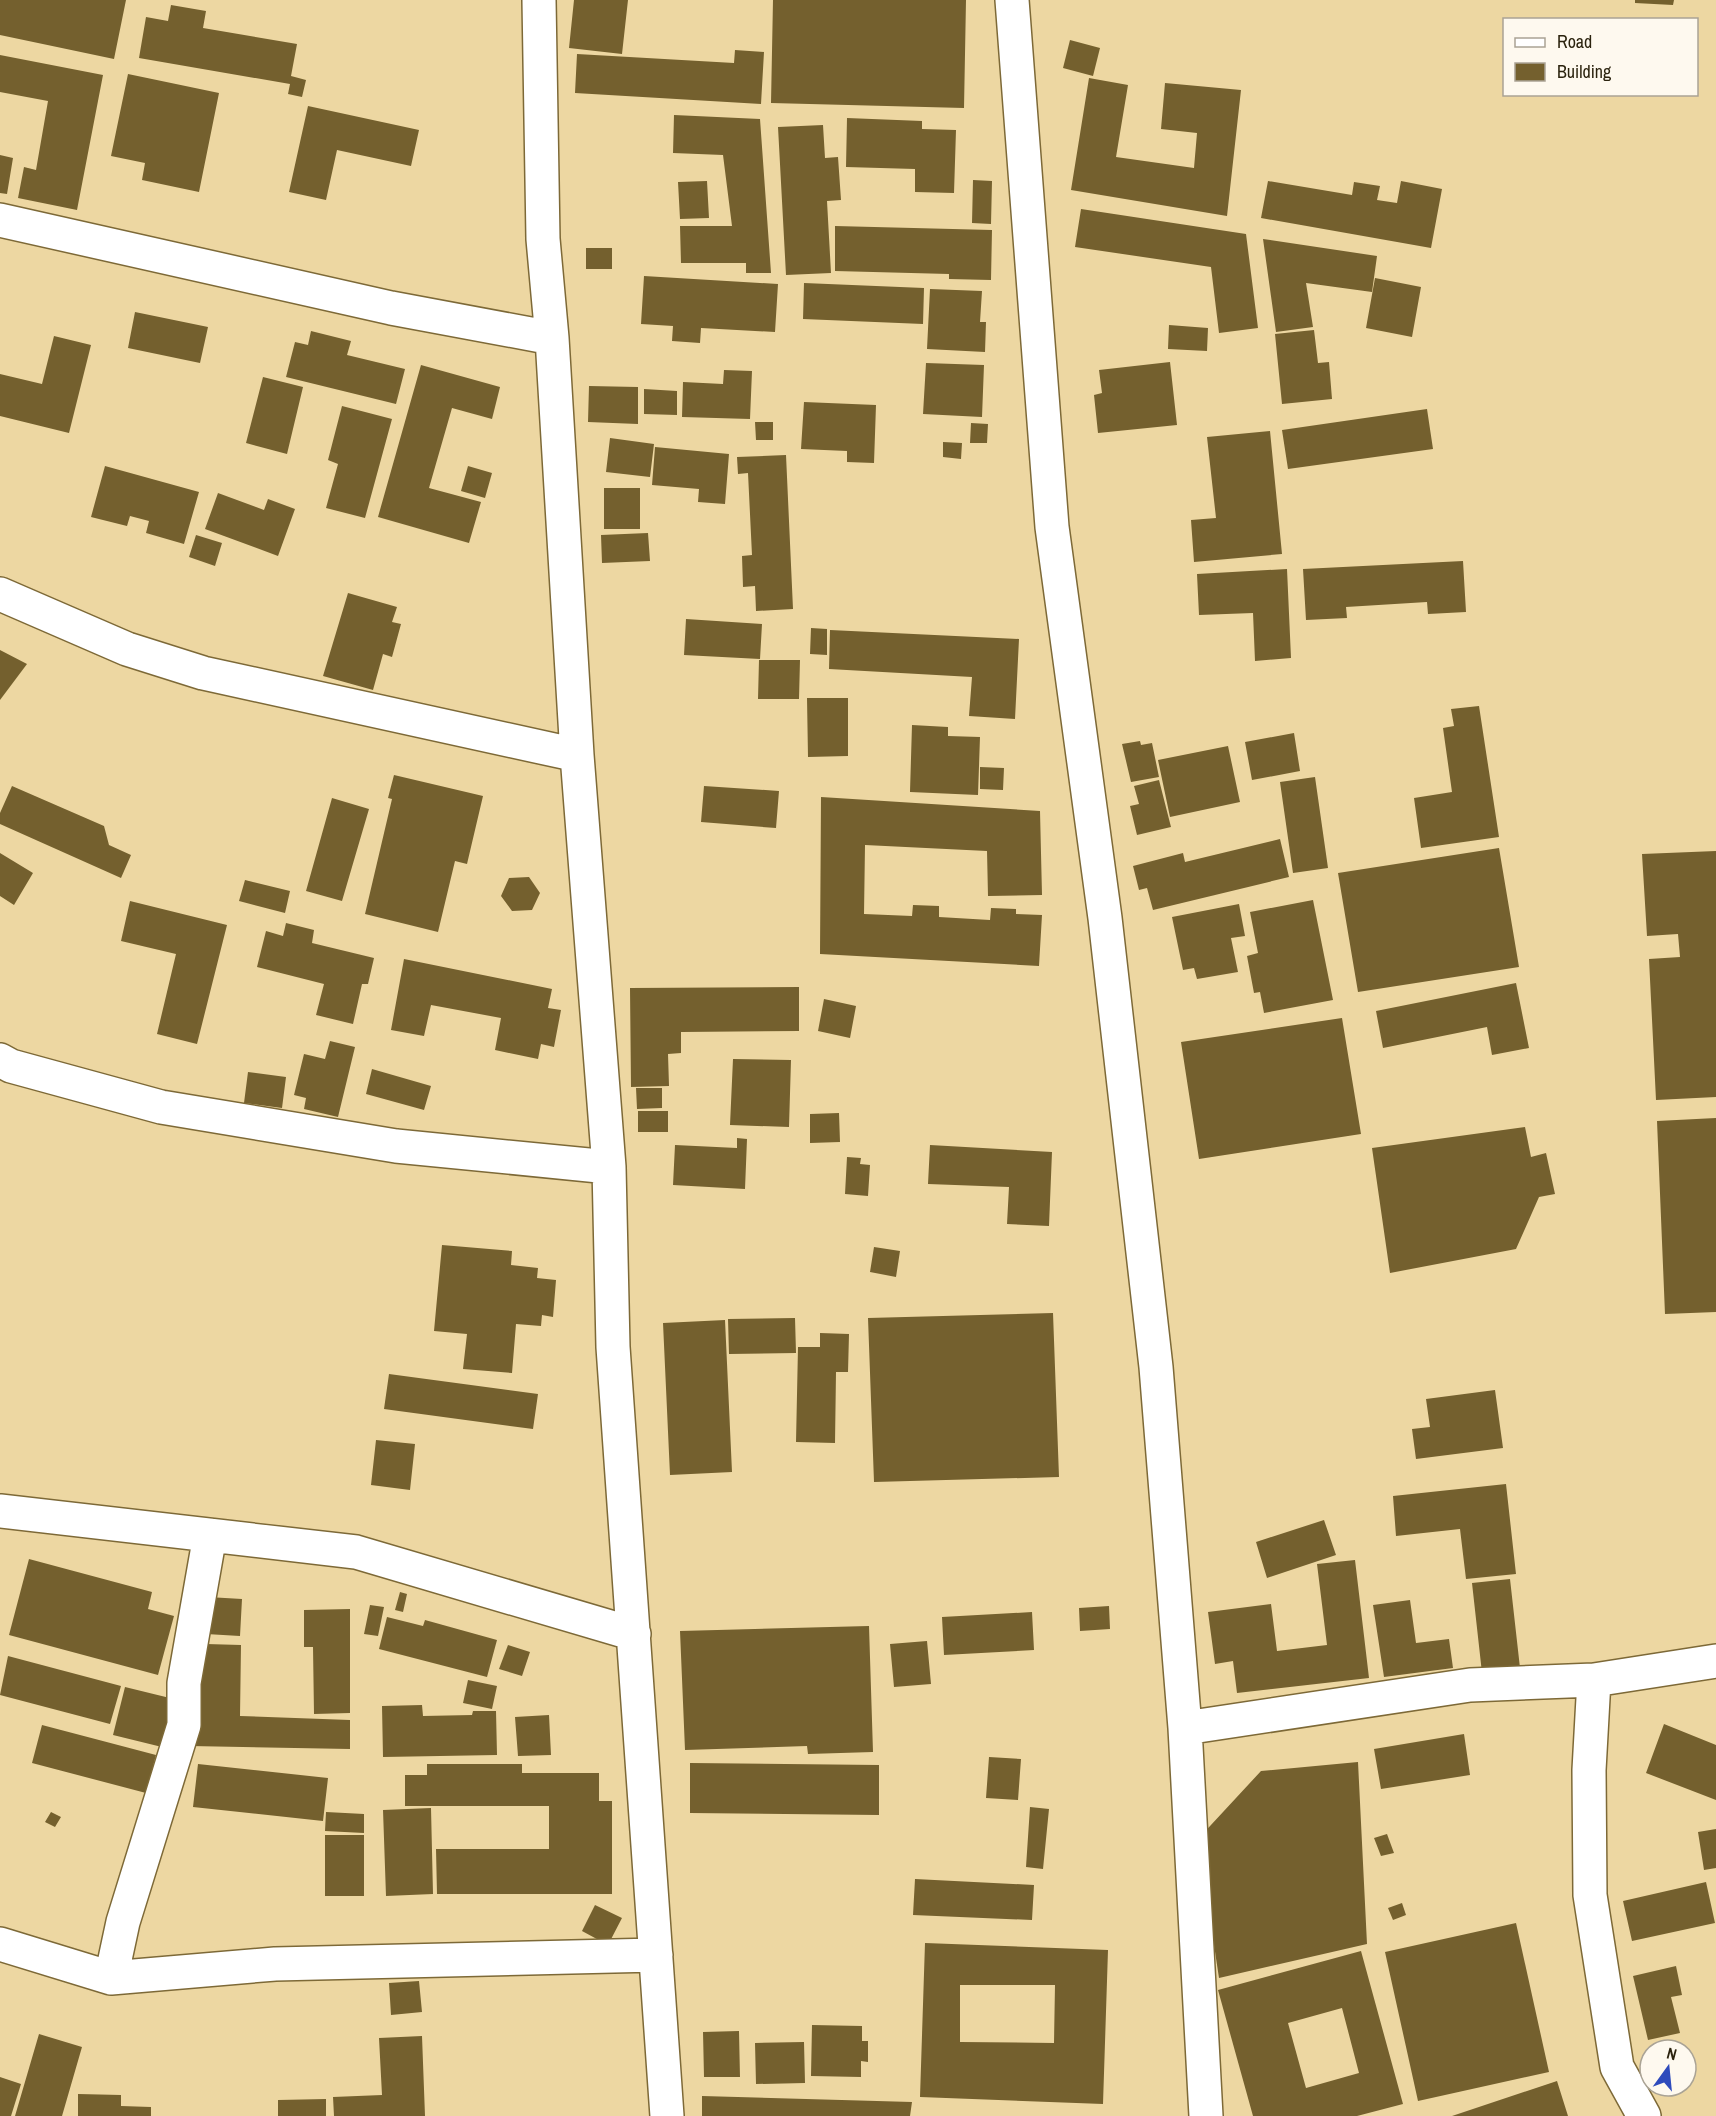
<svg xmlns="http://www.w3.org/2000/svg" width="1716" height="2116" viewBox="0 0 1716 2116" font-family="'Archivo Narrow',sans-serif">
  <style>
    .building { fill: #74602e; fill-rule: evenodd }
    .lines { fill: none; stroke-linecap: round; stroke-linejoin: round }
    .street-casing { stroke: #7d6937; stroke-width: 36 }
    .street { stroke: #fff; stroke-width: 33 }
  </style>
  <rect width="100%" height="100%" fill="#edd7a2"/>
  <!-- building -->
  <path class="building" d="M0,0h126l-12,59 -114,-24z
    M574,0h54l-6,54 -53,-6z
    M773,0h193l-2,108 -193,-5z
    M1635,0h39l-1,5 -38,-2z
    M171,5l35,6 -3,17 94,16 -6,32 15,4 -4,17 -14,-3 2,-10 -151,-26 7,-41 22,4z
    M1070,40l30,8 -7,28 -30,-8z
    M735,50l29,2 -3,52 -186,-11 2,-39 157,9z
    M0,55l103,20 -26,135 -59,-12 6,-31 12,3 12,-69 -48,-9z
    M128,74l91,19 -20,99 -57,-12 3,-17 -34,-7z
    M1089,78l39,7 -12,72 78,11 3,-35 -36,-4 4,-46 76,7 -14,126 -156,-26z
    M308,106l111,24 -8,36 -74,-16 -11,50 -37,-8z
    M674,115l86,4 11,154h-25v-10h-65l-1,-37h52l-9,-71 -50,-2z
    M847,118l75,3v8l34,1 -2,63 -39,-1v-23l-69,-2z
    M823,125l2,33 13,-1 3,43 -14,1 4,72 -45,2 -8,-148z
    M0,155l13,3 -6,36 -7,-1z
    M973,180l19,1 -1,43 -19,-1z
    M707,181l2,37 -29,1 -2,-37z
    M1268,181l84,14 2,-13 26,4 -3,14 20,3 4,-22 41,8 -11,59 -170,-30z
    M1081,209l165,25 12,94 -39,5 -8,-66 -136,-20z
    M835,226l157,4 -1,50 -42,-1v-5l-114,-3z
    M1263,239l114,17 -5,36 -66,-9 7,44 -37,5z
    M586,248h26v21h-26z
    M644,276l134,8 -3,48 -74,-4 -1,15 -28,-2 1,-15 -32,-2z
    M1375,278l46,9 -9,50 -46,-9z
    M804,283l120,5 -1,36 -120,-5z
    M930,289l52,2 -2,31h6l-1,30 -58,-3z
    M135,312l73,15 -8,36 -72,-15z
    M1169,325l39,3 -1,23 -39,-2z
    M1314,330l4,33 11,-1 3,37 -50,5 -7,-70z
    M311,331l40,10 -4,14 58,14 -9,35 -110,-27 9,-35 13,3z
    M54,336l37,9 -22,88 -69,-17v-42l42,10z
    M1170,362l7,63 -79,8 -4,-38 8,-2 -3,-23z
    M926,363l58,2 -2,52 -59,-3z
    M421,365l79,22 -8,32 -40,-11 -23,80 52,14 -12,41 -91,-26z
    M724,370l28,1 -2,48 -68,-2 1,-35 40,2z
    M263,377l40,10 -16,67 -41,-11z
    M589,386l49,1v37l-50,-2z
    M644,389l33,2v24l-33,-1z
    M804,402l72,3 -2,58 -27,-1v-11l-46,-2z
    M342,406l50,13 -27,99 -39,-10 12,-44 -10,-4z
    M1427,409l6,40 -145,20 -6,-39z
    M755,422h18v18h-17z
    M971,423l17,1 -1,19h-17z
    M1270,431l12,123 -88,8 -3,-42 25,-2 -9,-81z
    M610,438l44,6 -4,33 -44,-5z
    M943,442l19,1 -1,16 -18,-2z
    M655,447l74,7 -4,50 -27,-2 1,-13 -47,-4z
    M786,455l7,154 -37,2 -1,-25 -12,1 -1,-31 10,-1 -4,-82 -10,1 -1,-17z
    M105,466l94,26 -15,52 -38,-11 3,-12 -19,-5 -3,10 -36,-9z
    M468,466l24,7 -7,25 -24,-7z
    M604,488h36v41h-36z
    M218,493l46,17 4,-11 27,10 -17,47 -73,-27z
    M648,533l2,28 -48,2 -1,-28z
    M196,535l26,8 -7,23 -26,-9z
    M1463,561l3,51 -38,2 -1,-12 -81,5 1,11 -41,2 -3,-51z
    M1287,569l4,89 -36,3 -2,-48 -54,2 -2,-41z
    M348,593l49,14 -5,15 9,2 -9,33 -9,-3 -10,36 -50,-14z
    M686,619l76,5 -2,35 -76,-4z
    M811,628l16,1v26l-17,-1z
    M830,630l189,9 -4,80 -46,-3 3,-39 -143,-8z
    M0,650l27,14 -27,36z
    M759,660h41l-1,39h-41z
    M807,698h41v58l-40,1z
    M1479,706l20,131 -78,11 -7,-50 38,-6 -9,-64 11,-2 -3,-17z
    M912,725l36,2v9l32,1 -2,58 -68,-3z
    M1294,733l6,38 -48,9 -7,-38z
    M1140,741l1,4 11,-2 7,34 -28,5 -9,-38z
    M1228,746l12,56 -70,15 -12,-57z
    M980,767l24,1 -1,22 -23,-1z
    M394,775l89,21 -16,68 -12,-3 -17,71 -73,-18 27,-115 -4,-1z
    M1315,777l13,91 -35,5 -13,-91z
    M1159,780l12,47 -34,8 -7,-29 9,-2 -5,-18z
    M12,786l92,40 5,19 22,10 -10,23 -121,-54v-11z
    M704,786l75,5 -3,37 -75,-6z
    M821,797l219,14 2,84 -54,1 -1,-45 -122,-6 -1,69 48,2 1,-11 26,1v11l51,3 1,-12 25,1v5l26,1 -3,51 -219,-12z
    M332,798l37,11 -27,92 -36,-10z
    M1280,839l9,38 -136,33 -6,-22 -8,2 -6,-24 50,-13 2,9z
    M1499,848l20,119 -161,25 -20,-119z
    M1716,851v246l-60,3 -7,-141 31,-2 -2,-23 -31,2 -5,-82z
    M0,853l33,20 -19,32 -14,-9z
    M529,877l11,16 -8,17 -20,1 -11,-15 8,-18z
    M245,880l45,11 -5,22 -46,-12z
    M1313,900l20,100 -69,13 -4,-21 -6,1 -7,-37 11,-3 -8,-41z
    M130,901l97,24 -30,119 -40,-10 19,-80 -55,-13z
    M1239,904l6,32 -14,2 7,34 -41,7 -3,-11 -11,2 -11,-53z
    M286,923l28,7 -2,13 62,15 -6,26h-6l-9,40 -37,-9 8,-31 -67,-17 9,-36 17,5z
    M404,959l148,30 -4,19 13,2 -7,37 -13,-3 -3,15 -43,-9 6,-32 -70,-13 -7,31 -33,-6z
    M1516,983l13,65 -37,7 -5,-28 -104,21 -7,-37z
    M799,987v44l-118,1v21l-13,1 1,32 -38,1 -1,-99z
    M824,999l32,7 -6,32 -32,-7z
    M1342,1018l19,116 -162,25 -18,-117z
    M330,1041l25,6 -17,70 -34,-8 2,-11 -12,-3 10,-41 21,5z
    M733,1059l58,1 -2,67 -59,-2z
    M372,1069l59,17 -7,24 -58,-16z
    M248,1072l38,5 -4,31 -38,-5z
    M636,1088h26v20l-25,1z
    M638,1111h30v21h-30z
    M839,1113l1,29 -30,1v-29z
    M1716,1118v194l-51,2 -8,-193z
    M1525,1127l6,30 15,-4 9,41 -16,3 -23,52 -126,24 -18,-125z
    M737,1138l10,1 -2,50 -72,-4 2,-40 62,3z
    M930,1145l122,7 -3,74 -42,-2 2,-37 -81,-3z
    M847,1157l14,1 -1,6 10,1 -2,31 -23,-2z
    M442,1245l70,6 -1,14 27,3 -1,10 19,2 -3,37 -11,-2 -1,11 -25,-2 -4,49 -49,-4 4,-35 -33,-3z
    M874,1247l26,4 -4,26 -26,-5z
    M1053,1313l6,164 -185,5 -6,-164z
    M795,1318l1,35 -67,1 -1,-35z
    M725,1320l7,152 -62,3 -7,-152z
    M820,1333l29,1 -1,38h-12l-1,71 -39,-1 2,-95h22z
    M389,1374l149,20 -5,35 -149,-20z
    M1495,1390l8,58 -87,11 -4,-30 18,-2 -4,-28z
    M376,1440l39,4 -5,46 -39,-5z
    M1506,1484l10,90 -50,5 -6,-50 -64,7 -3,-40z
    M1324,1520l12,35 -69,23 -11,-36z
    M29,1559l123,33 -4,17 26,7 -16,59 -149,-40z
    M1355,1560l14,118 -132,15 -4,-32 -18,3 -7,-52 63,-8 6,47 50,-6 -10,-81z
    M1510,1579l10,89 -38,5 -10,-90z
    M400,1592l7,2 -4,18 -8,-2z
    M208,1597l34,2 -2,37 -34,-2z
    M1410,1600l6,43 33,-4 4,29 -69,9 -11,-72z
    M370,1605l14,2 -6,29 -14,-2z
    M1109,1606l1,23 -30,2 -1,-23z
    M350,1609v104l-36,1 -1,-67h-9v-37z
    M1032,1612l2,38 -90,5 -2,-38z
    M387,1617l36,9 2,-6 72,20 -10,37 -108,-28z
    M869,1626l4,126 -65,2 -1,-8 -122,4 -5,-119z
    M927,1641l4,43 -37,3 -4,-43z
    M206,1644l35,1 -1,71 110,4v29l-160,-3 2,-85h13z
    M508,1645l22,7 -8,24 -23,-7z
    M8,1656l113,30 -11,38 -110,-29z
    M468,1680l29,6 -5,23 -29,-6z
    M125,1687l53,13 -12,48 -53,-13z
    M422,1705l1,11 49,-1 1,-4h23l1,44 -114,2 -1,-51z
    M549,1715l2,40 -33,1 -3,-39z
    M1664,1724l52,21v55l-70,-27z
    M42,1725l114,30 -10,38 -114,-30z
    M1464,1734l6,41 -89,14 -7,-40z
    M989,1757l32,2 -3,41 -32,-2z
    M1358,1762l9,182 -148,34 -21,-139 63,-68z
    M690,1763l189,2v50l-189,-2z
    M198,1764l130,14 -5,43 -130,-14z
    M427,1764h95v9h77v28h13v93h-175l-1,-45h113v-43h-144v-31h22z
    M1030,1807l19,2 -6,60 -17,-2z
    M431,1808l2,86 -47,2 -3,-86z
    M51,1812l10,5 -6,10 -10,-5z
    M326,1812l38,2v19l-39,-2z
    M1716,1829v39l-12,2 -6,-38z
    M1387,1834l7,19 -13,3 -7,-18z
    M325,1835h39v61h-39z
    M915,1879l119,6 -2,35 -119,-5z
    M1706,1882l9,41 -83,18 -9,-40z
    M1402,1903l4,12 -13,5 -5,-12z
    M595,1905l27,13 -14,27 -26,-14z
    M1516,1923l33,149 -131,29 -33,-149z
    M925,1943l183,7 -5,154 -183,-7zM960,1985h95l-1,58 -94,-1z
    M1361,1951l42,153 -46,12h-104l-35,-126zM1342,2008l17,65 -53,15 -18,-65z
    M1676,1966l6,29 -11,2 9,36 -32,7 -15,-64z
    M419,1981l3,31 -31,3 -2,-32z
    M812,2025l50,1v15h6v21l-7,-1v16l-50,-1z
    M739,2031l1,46h-36l-1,-45z
    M39,2034l43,13 -20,69h-47z
    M422,2036l3,80h-91l-1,-19 49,-2 -3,-57z
    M804,2042l1,41 -49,1 -1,-41z
    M0,2077l21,7 -10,32h-11z
    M1557,2081l11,35h-116z
    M78,2094l43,1v11l30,1v9h-73z
    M702,2096l210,6 -2,14h-208z
    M326,2099v17h-48v-16z"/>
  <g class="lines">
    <!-- street casing -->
    <g class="street-casing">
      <path id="street" d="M539,0l4,239 9,99 25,417 32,412 4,180 54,769
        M1012,0l40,527 53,391 51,449 29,361 21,388
        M0,220l391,88 161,30
        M0,594l127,55 76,24 374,82
        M0,1060l11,6 150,41 235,39 213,21
        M0,1511l356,41 278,82
        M1594,1680l-5,90 1,125 27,172 27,49
        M1185,1728l285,-43 124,-5 122,-19
        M0,1944l111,34 164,-14 381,-9
        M111,1978l12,-56 61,-197v-42l26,-148"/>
    </g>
    <!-- street -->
    <use href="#street" class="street"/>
  </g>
  <!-- legend -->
  <rect x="1503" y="18" width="195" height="78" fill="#fef9ef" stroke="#aaa395" stroke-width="1.5"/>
  <rect x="1515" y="38" width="30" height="9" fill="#ffffff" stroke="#aaa395" stroke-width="1.5"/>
  <text x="1557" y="48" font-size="18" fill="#2b230e">Road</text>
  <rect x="1515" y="63" width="30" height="18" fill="#74602e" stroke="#aaa395" stroke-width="1.5"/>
  <text x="1557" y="78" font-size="18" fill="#2b230e">Building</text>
  <!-- north arrow -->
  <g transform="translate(1668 2068) rotate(15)"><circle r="28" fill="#fef9ef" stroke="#aaa395" stroke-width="1.5"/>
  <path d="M0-4.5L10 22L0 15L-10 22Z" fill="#2f4bbc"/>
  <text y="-9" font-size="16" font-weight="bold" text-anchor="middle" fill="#2b230e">N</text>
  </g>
</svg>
